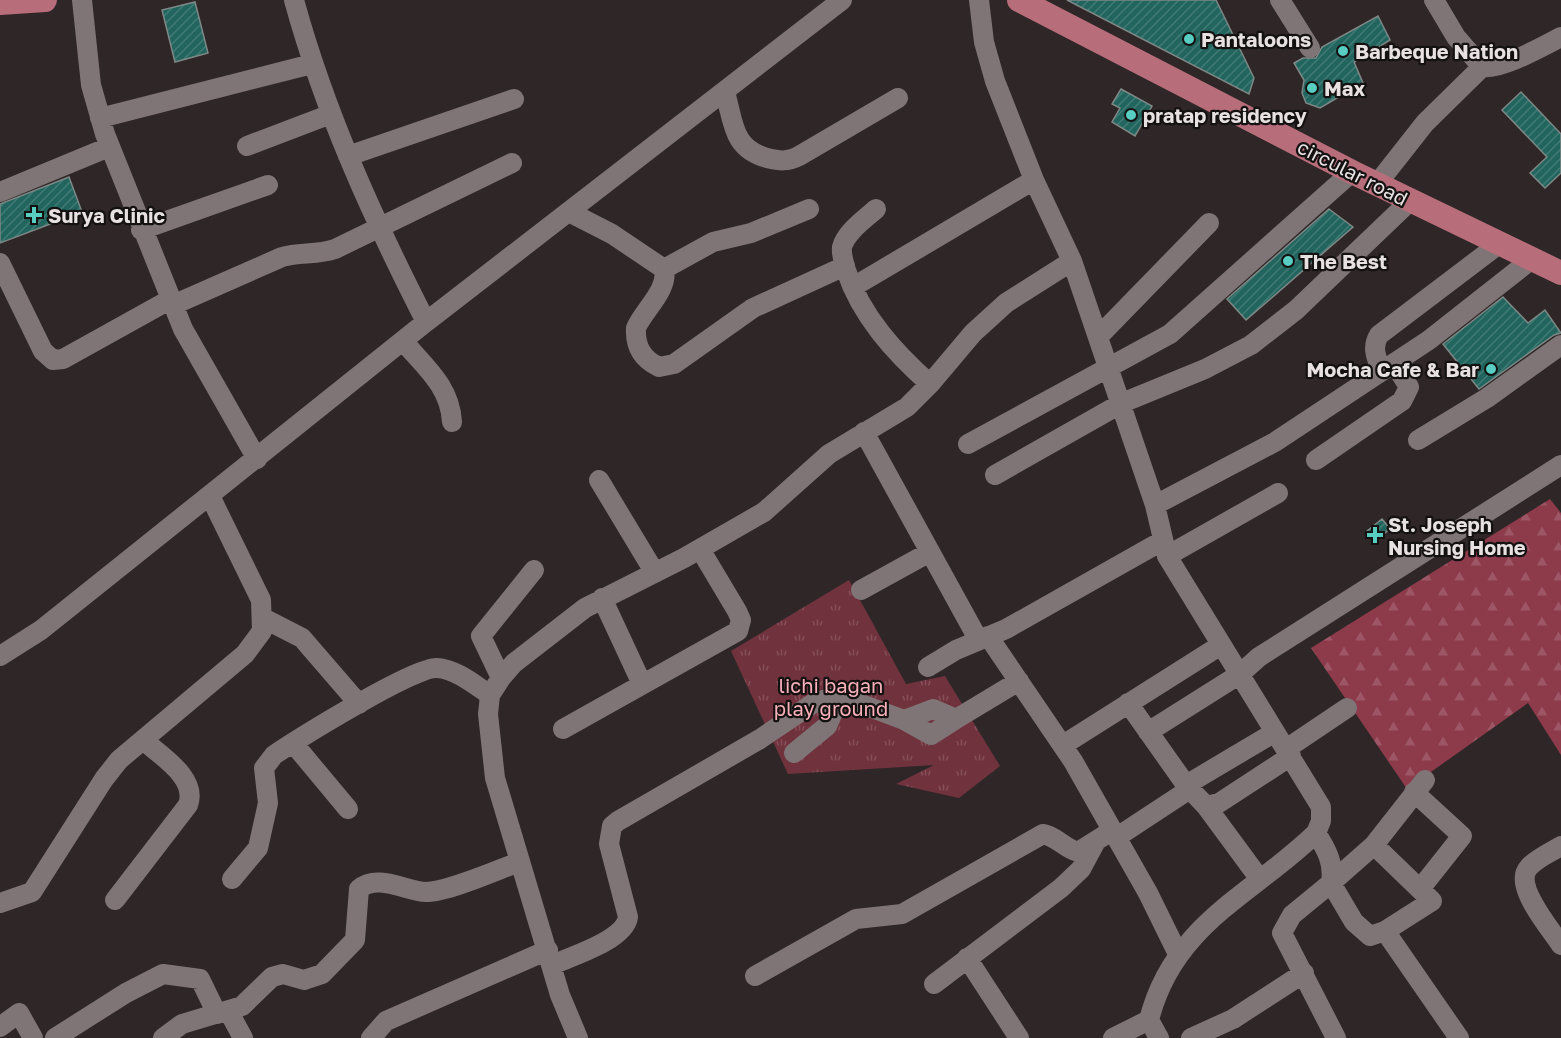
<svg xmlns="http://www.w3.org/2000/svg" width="1561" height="1038" viewBox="0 0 1561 1038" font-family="'Golos Text',sans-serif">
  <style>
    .grass { fill: url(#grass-tufts) }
    .forest { fill: url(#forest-firs) }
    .building { fill: url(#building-hatch); stroke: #7e8886; stroke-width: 1.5 }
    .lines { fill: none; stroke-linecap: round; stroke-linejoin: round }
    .minor { stroke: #7f7576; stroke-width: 20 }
    .major { stroke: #b76d7a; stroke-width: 24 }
    .poi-dot { fill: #57cec1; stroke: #141111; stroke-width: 2 }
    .labels { text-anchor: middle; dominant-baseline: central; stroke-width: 4.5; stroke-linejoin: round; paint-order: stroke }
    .poi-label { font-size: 20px; font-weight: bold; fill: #e7e1e2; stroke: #141111; text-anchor: start }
    .street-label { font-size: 20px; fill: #e7e1e2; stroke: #141111 }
    .park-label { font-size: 20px; fill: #f9b0ba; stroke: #141111 }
  </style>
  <defs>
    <pattern id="grass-tufts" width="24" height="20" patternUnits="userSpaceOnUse" patternTransform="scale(1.5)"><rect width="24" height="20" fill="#70323d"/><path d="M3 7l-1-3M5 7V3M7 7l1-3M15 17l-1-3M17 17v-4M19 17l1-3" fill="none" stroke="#844f59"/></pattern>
    <pattern id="forest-firs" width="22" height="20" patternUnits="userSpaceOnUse" patternTransform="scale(1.5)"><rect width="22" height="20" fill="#8d3a4b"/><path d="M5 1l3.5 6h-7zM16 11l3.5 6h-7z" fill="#9d5665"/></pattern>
    <pattern id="building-hatch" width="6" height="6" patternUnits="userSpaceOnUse" patternTransform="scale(1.5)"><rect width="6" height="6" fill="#21655e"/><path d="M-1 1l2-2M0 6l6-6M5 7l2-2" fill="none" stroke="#417b75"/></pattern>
  </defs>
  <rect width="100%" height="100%" fill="#2f2627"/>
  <!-- grass -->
  <path class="grass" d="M849,580l57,104 39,-8 55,90 -41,32 -63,-14 38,-19 -146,9 -57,-123z"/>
  <!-- forest -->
  <path class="forest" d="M1550,499l11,14v242l-33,-52 -121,86 -96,-141z"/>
  <!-- building -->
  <path class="building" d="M1067,0h149l38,78 -5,16z
    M195,2l13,51 -33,9 -13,-52z
    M1378,16l12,24 -36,22 9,21 -43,25 -14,-5 -4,-10 2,-13 -10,-17 9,-5h13l6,-11z
    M1121,89l31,17 -17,30 -23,-14 8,-14 -8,-4z
    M1521,92l40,42v39l-16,15 -15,-15 17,-16 -45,-47z
    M69,177l13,35 -82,31v-39z
    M1329,209l24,18 -107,93 -19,-21z
    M1503,297l25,26 17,-13 16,23 -7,2 -75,54 -36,-45z
    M1382,519l8,10 -15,12 -8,-10z"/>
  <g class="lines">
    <!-- minor -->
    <path class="minor" d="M82,0l9,85 14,49 78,195 74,130
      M979,0l5,42 11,39 39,99 38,81 83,244 12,51 154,251v14l-5,12c-64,62 -143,91 -167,187
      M1280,0l30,48
      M1434,0l22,37 26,30c20,3 61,-21 79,-30
      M725,92c9,31 7,56 42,66 13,3 20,4 32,-2l99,-58
      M100,118l212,-54
      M247,146l84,-32
      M348,156l166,-57
      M1377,184l48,-61 57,-56
      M0,192l109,-45
      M876,209c-11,10 -30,23 -34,38 -1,8 2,16 4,23 15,46 49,83 84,114
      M569,212l43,22 52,35c5,20 -20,41 -28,59 -1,18 6,31 23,39l15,-3 79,-56 92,-42
      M141,230l127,-45
      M0,263l43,88 10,9 10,-1 108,-60
      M664,269l49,-27 38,-9 58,-24
      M853,287l181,-107
      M173,305l109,-48c17,-5 35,-2 53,-8l177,-86
      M426,322l416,-322
      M1099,336l110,-113
      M403,341c22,26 47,45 49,81
      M1381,371c-4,-13 -10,-23 -2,-36l120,-91
      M864,432l114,207
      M1418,440l69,-42 74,-53
      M968,444l202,-110 182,-162
      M1316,460l86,-59 7,-14 -15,-24
      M995,475l127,-72 83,-34 46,-24 45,-35 114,-109
      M599,480l56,93
      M1155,505l120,-63 154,-102 103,-81
      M1167,556l111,-63
      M861,590l69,-38
      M602,598l40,86
      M263,618l39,20 57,66
      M988,636l85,125 75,132 30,61
      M0,656l41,-26 385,-308c-53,-104 -101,-209 -132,-322
      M928,667l28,-17 50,-21 156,-88
      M501,678l-20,-42 53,-66
      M1128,703l58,82 20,21 13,-3 72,-47
      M904,720l27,15 25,-16
      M563,729l175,-98 3,-11 -4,-9 -37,-62
      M1148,732l92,-58 19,-17 302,-192
      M293,743l55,66
      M1063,745l158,-100
      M1286,749l61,-41
      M794,753l33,-27 13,-30
      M1186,785l89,-53
      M1414,792l48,44 -42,53
      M1206,806l53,72
      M1316,833c11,17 18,30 15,50l-39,32 -10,18 54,105
      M1117,837l73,-48
      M1374,845l58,56 -47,30 -15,5 -16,-14 -23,-39 43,-38 51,-65
      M1561,846c-10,6 -24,12 -32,21 -17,18 21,61 32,78
      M232,879l26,-31 10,-45 -4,-35 10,-13c24,-16 141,-89 163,-87 19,1 38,17 53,27
      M115,900l73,-95c10,-27 -27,-49 -45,-65
      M0,903l32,-11 72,-113 15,-19 126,-106 17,-23 -1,-31 -51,-104
      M1385,931l74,107
      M967,958l52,80
      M552,965c20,-9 73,-25 76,-48l-19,-73 3,-18 6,-5 142,-82 55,-37 25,-6 64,24 29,-11 23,10 63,-38
      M755,976l101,-57 46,-5 141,-80c13,2 21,14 35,18l35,-22
      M934,984l127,-96 20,-19 15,-28
      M229,1012l14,26
      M0,1027l19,-14 14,25
      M55,1038l71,-45 37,-19 37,5 17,35
      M163,1038l19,-14 60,-18 30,-29 11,-3 21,6 18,-6 33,-34 4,-51c18,-16 47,2 67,3 22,0 71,-22 93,-30
      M371,1038l15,-17 162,-71
      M578,1038l-18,-43 -65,-217 -7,-64 2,-19 11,-17 13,-15 71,-55 99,-50 80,-46 65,-58 78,-47 23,-23 43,-51 33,-30 66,-42
      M1113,1038l36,-18 10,18
      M1191,1038l42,-19 71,-46"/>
    <!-- major -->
    <path class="major" d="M1019,0l333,172 209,101
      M0,3l45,-3"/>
  </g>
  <!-- markers -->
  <g class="poi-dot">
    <circle cx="1189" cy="39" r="6"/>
    <circle cx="1343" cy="51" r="6"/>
    <circle cx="1312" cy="88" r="6"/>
    <circle cx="1131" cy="115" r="6"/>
    <path d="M31 206h6v6h6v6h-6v6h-6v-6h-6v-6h6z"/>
    <circle cx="1288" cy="261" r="6"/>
    <circle cx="1491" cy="369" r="6"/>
    <path d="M1372 526h6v6h6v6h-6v6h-6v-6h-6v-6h6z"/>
  </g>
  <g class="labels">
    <!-- poi labels -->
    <g class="poi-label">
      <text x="1201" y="39">Pantaloons</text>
      <text x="1355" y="51">Barbeque Nation</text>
      <text x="1324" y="88">Max</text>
      <text x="1143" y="115">pratap residency</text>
      <text x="48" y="215">Surya Clinic</text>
      <text x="1300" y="261">The Best</text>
      <text x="1479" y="369" text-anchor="end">Mocha Cafe &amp; Bar</text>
      <text x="1388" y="524">St. Joseph<tspan x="1388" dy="23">Nursing Home</tspan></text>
    </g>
    <!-- street labels -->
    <g class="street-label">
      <text transform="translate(1353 172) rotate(27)">circular road</text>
    </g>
    <!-- park labels -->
    <g class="park-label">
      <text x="831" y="685">lichi bagan<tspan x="831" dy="23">play ground</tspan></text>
    </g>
  </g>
</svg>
